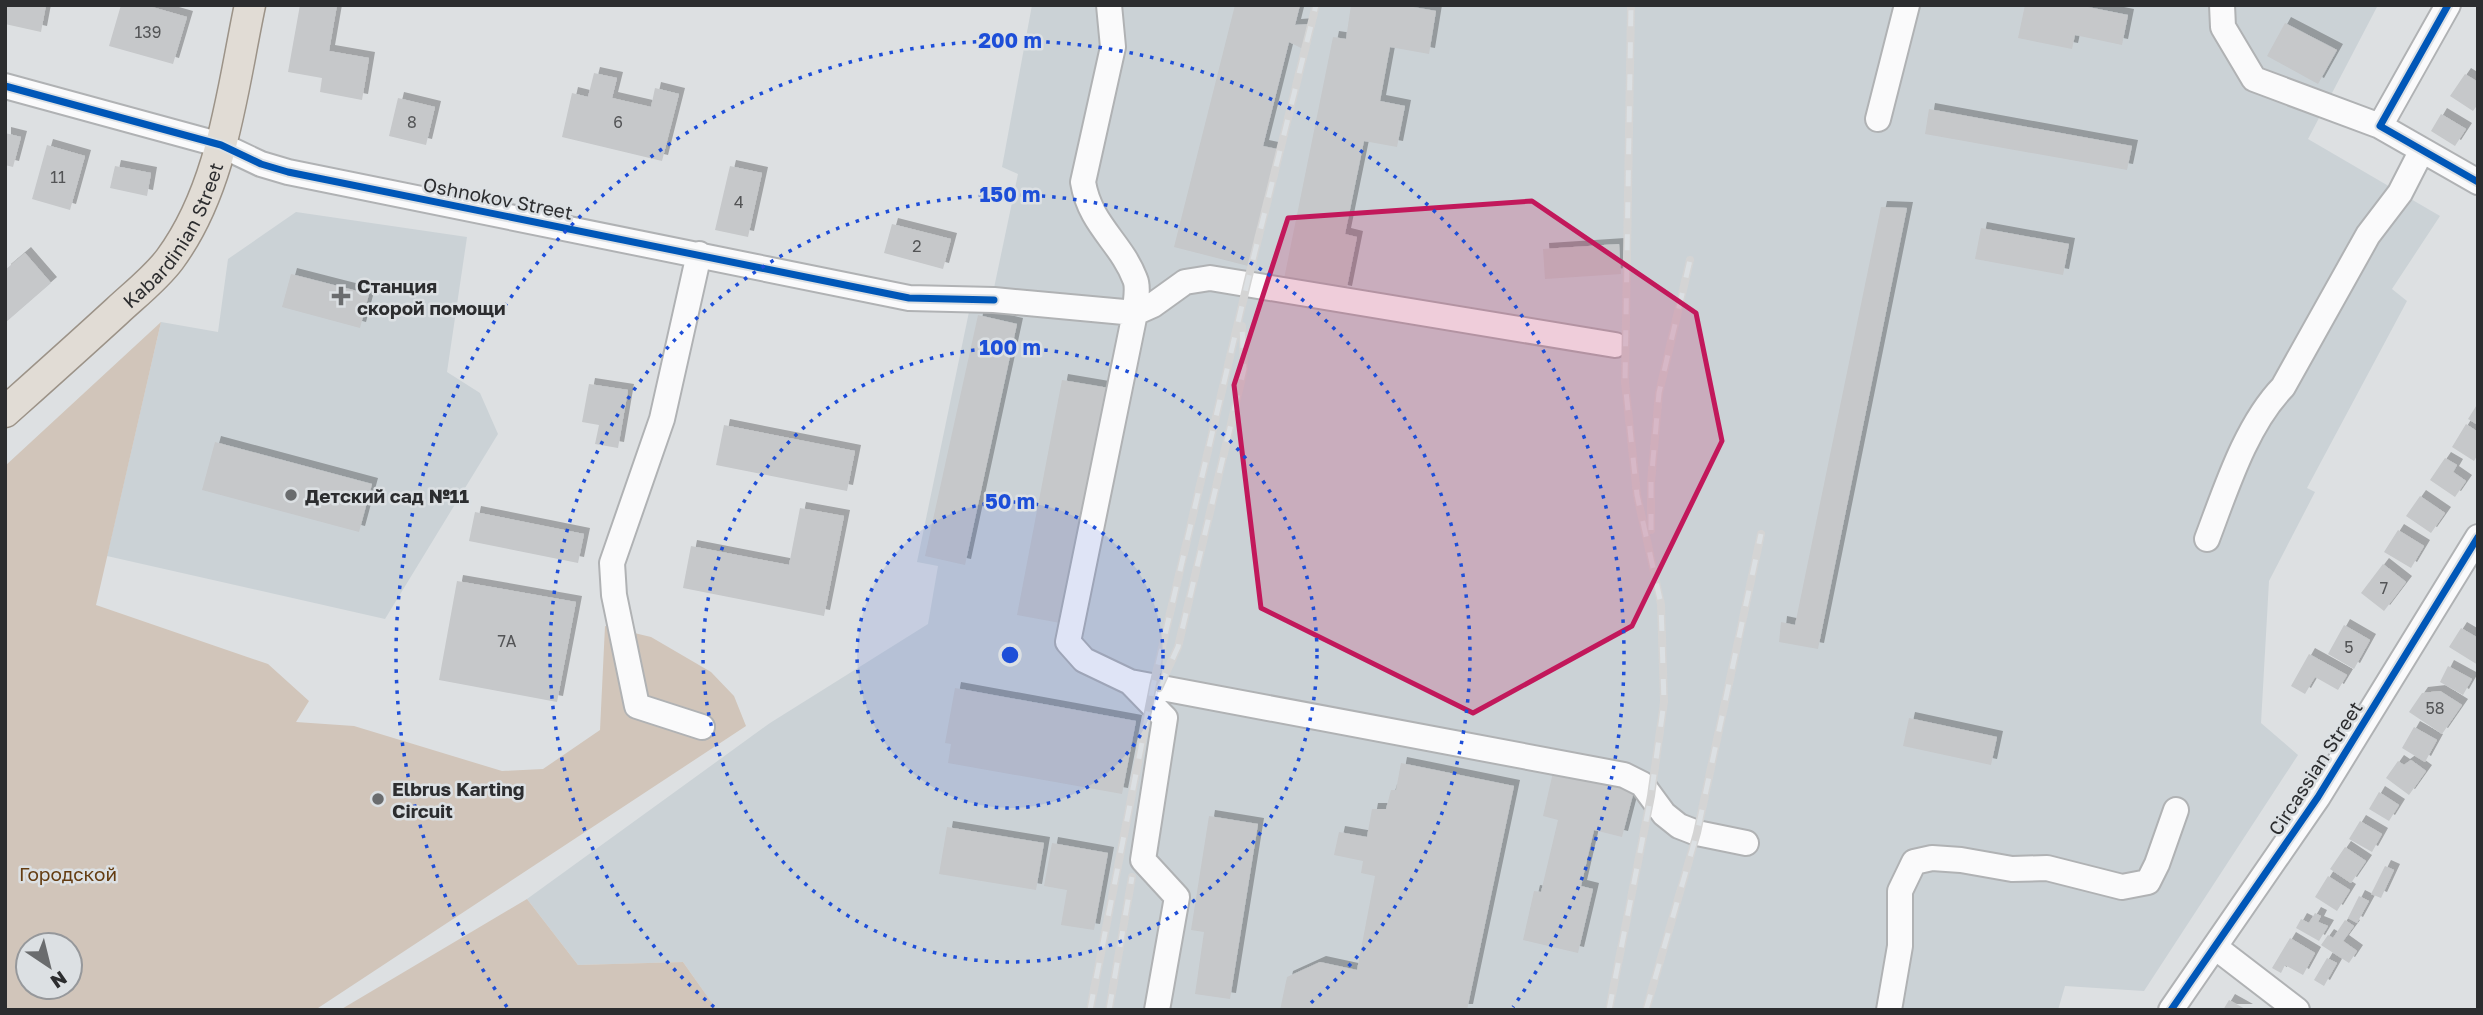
<svg xmlns="http://www.w3.org/2000/svg" width="2483" height="1015" viewBox="0 0 2483 1015" font-family="'Golos Text',sans-serif">
  <style>
    .built { fill: #cbd2d6 }
    .green { fill: #d1c5ba; fill-rule: evenodd }
    .building { fill: #c6c8ca; filter: url(#shadow) }
    .lines { fill: none; stroke-linecap: round; stroke-linejoin: round }
    .minor-casing { stroke: #b0b2b4; stroke-width: 28 }
    .major-casing { stroke: #9c9388; stroke-width: 33 }
    .minor { stroke: #fafafb; stroke-width: 24 }
    .major { stroke: #e1dcd5; stroke-width: 30 }
    .rail-casing { stroke: #d4d4d4; stroke-width: 8 }
    .rail { stroke: #dce0e3; stroke-width: 5; stroke-dasharray: 16; stroke-linecap: butt }
    .cycleway-casing { stroke: #dce0e3; stroke-width: 11 }
    .cycleway { stroke: #0057b8; stroke-width: 7 }
    .marked { fill: #c2185b; fill-opacity: 0.2; stroke: #c2185b; stroke-width: 5; stroke-linejoin: round }
    .ring { fill: none; stroke: #1d4ed8; stroke-width: 3.5; stroke-dasharray: 3.5 7 }
    .poi-dot { fill: #6a6c6e; stroke: #dce0e3; stroke-width: 2.5 }
    .labels { text-anchor: middle; dominant-baseline: central; stroke-width: 5; stroke-linejoin: round; paint-order: stroke }
    .number-label { font-size: 16px; fill: #535456 }
    .street-label { font-size: 19px; fill: #2c2d2f; stroke: #dce0e3 }
    .poi-label { font-size: 19px; font-weight: bold; fill: #2c2d2f; stroke: #dce0e3; text-anchor: start }
    .park-label { font-size: 19px; fill: #643c11; stroke: #dce0e3 }
    .centre { fill: #1d4ed8; stroke: #dce0e3; stroke-width: 3.5 }
    .ring-label { font-size: 21px; text-anchor: middle; font-weight: bold; fill: #1d4ed8; stroke: #dce0e3; stroke-width: 5; stroke-linejoin: round; paint-order: stroke }
  </style>
  <defs>
    <filter id="shadow"><feDropShadow dx="6" dy="-6" stdDeviation="0" flood-color="#0004"/></filter>
  </defs>
  <rect width="100%" height="100%" fill="#dde0e2"/>
  <!-- built -->
  <path class="built" d="M1032,5h1346l-70,134 132,77 -48,73 15,12 -100,187 8,4 -46,89 -8,142 37,32 -154,236 -79,-5 -7,24h-1341l-34,-48 -105,3 -51,-66 243,-176 158,-99 10,-58 -21,-4 53,-255h20l28,-133 -16,-7z
    M296,212l171,25 -20,135 33,21 18,41 -113,185 -278,-63 54,-234 57,10 10,-73z"/>
  <!-- green -->
  <path class="green" d="M161,322l-65,283 172,59 41,37 -13,21 58,4 148,45 41,-2 57,-39 5,-104 46,11 60,35 23,24 12,30 -431,284h-310v-544zM28,945h42v42h-42z
    M527,899l51,66 105,-3 34,48h-377z"/>
  <!-- building -->
  <path class="building" d="M5,5h41l-5,27 -36,-8z
    M121,5h24l42,12 -14,47 -64,-18z
    M300,5h37l-8,46 40,7 -7,42 -42,-8 2,-14 -34,-6z
    M1235,5h65l-5,20 14,-1 -6,25 -14,-7 -26,104 14,3 -29,117 -74,-19z
    M1351,5h51l34,6 -7,43 -39,-7 -10,54 25,5 -8,41 -33,-6 -19,93 12,3 -11,55 -62,-13 49,-242 13,2z
    M2025,5h53l50,10 -6,30 -47,-10 -3,14 -54,-11z
    M2285,23l52,27 -19,34 -51,-28z
    M594,73l23,5 -5,20 39,9 4,-19 24,6 -17,67 -100,-24 10,-44 16,4z
    M2465,74l13,8v22l-5,7 -23,-15z
    M398,98l37,9 -9,38 -37,-9z
    M1929,109l203,37 -5,24 -202,-36z
    M2441,114l25,15 -11,17 -24,-15z
    M5,133l16,4 -8,30 -8,-2z
    M47,145l38,11 -15,54 -38,-11z
    M115,166l36,7 -4,23 -37,-8z
    M730,166l32,7 -14,64 -33,-7z
    M1881,207l26,1 -89,441 -39,-7 2,-20 14,3z
    M892,224l59,15 -8,30 -59,-16z
    M1981,228l88,16 -6,31 -88,-16z
    M1619,244l2,30 -76,5 -2,-30z
    M25,253l26,30 -46,40v-53z
    M291,274l78,20 -9,34 -78,-21z
    M978,315l39,9 -52,241 -40,-9z
    M1062,380l53,9 -44,236 -54,-10z
    M589,384l39,6 -10,58 -23,-4 4,-19 -17,-3z
    M2478,403v22l-10,-6z
    M2466,424l12,8v22l-4,7 -22,-14z
    M724,425l131,26 -8,40 -131,-26z
    M215,442l157,42 -13,48 -157,-42z
    M2445,458l12,7 -4,7 13,9 -11,16 -25,-17z
    M2420,496l25,17 -14,20 -25,-17z
    M800,508l44,8 -20,100 -141,-28 8,-42 98,19z
    M475,512l109,22 -6,29 -109,-22z
    M2398,530l26,16 -13,22 -27,-16z
    M2383,564l23,18 -22,29 -23,-18z
    M457,581l119,21 -19,100 -118,-22z
    M2344,625l26,15 -16,29 -26,-15z
    M2461,628l17,10v27l-29,-18z
    M2309,654l38,21 -9,15 -23,-13 -10,17 -14,-8z
    M2448,666l24,13 -9,16 -23,-13z
    M955,688l181,33 -14,73 -174,-31 3,-19 -6,-1z
    M2440,691l22,14 -20,29 -33,-22 13,-19z
    M1909,718l88,19 -6,28 -88,-19z
    M2414,727l23,13 -12,22 -23,-14z
    M2411,760l15,11 -17,24 -23,-17 12,-17 6,4z
    M1401,763l113,23 -47,224h-187l7,-33 33,-15 37,8 18,-94 -14,-3 2,-12 -29,-6 5,-23 28,5 5,-28h14l5,-19h5z
    M1554,768l81,19 -13,50 -28,-7 -13,56 12,3 -15,64 -55,-13 11,-49 7,1 17,-72 -15,-4z
    M2379,792l20,13 -10,16 -20,-12z
    M1209,816l49,8 -28,175 -35,-5 9,-62 -13,-2z
    M2360,821l22,13 -10,18 -23,-13z
    M947,827l97,16 -8,47 -97,-16z
    M1052,843l56,10 -14,77 -33,-5 6,-35 -23,-4z
    M2345,847l21,14 -15,22 -21,-14z
    M2385,866l9,4 -13,28 -10,-4z
    M2328,876l22,14 -13,21 -22,-14z
    M2359,896l10,5 -12,22 -9,-5z
    M2315,913l6,3 -3,6 10,4 -9,15 -23,-13 5,-9 8,4z
    M2345,920l9,6 -11,15 14,10 -8,12 -28,-18 7,-10 5,3z
    M2290,938l25,15 -12,22 -18,-10 -4,8 -9,-5z
    M2327,958l10,5 -13,23 -10,-6z
    M2229,1000l18,10h-24z"/>
  <g class="lines">
    <!-- minor casing -->
    <g class="minor-casing">
      <path id="minor" d="M1109,5l4,42 -30,135c7,43 38,60 52,97 4,9 0,24 0,34l18,-8 32,-23 25,-4 405,67
        M2222,5l1,22 31,52 126,47
        M2448,5l-68,121 98,56
        M5,86l216,59 40,19 27,8 621,126 85,2 141,13 -67,329 16,18 46,22 35,36 -22,142 34,37 -20,113
        M1878,119l29,-114
        M699,254l-37,165 -50,144 2,32 23,111 65,21
        M2207,539c19,-50 39,-114 76,-152l85,-152 32,-42 22,-43
        M1130,682l494,93 18,9 22,30 15,12 18,7 49,10
        M2215,947l82,63
        M1889,1010l11,-64v-55l14,-29 18,-4 29,2 51,9 35,-1 75,19 26,-5 9,-18 19,-54
        M2171,1010l147,-213 160,-260"/>
    </g>
    <!-- major casing -->
    <g class="major-casing">
      <g id="major">
        <path id="s1" d="M5,412c38,-34 75,-67 112,-101 17,-16 39,-33 53,-52 53,-72 62,-169 80,-254"/>
      </g>
    </g>
    <!-- minor -->
    <use href="#minor" class="minor"/>
    <!-- major -->
    <use href="#major" class="major"/>
    <!-- rail casing -->
    <g class="rail-casing">
      <path id="rail" d="M1651,530v-48l8,-89 31,-133
        M1159,688l19,-41 66,-278 -2,-43
        M1090,1010l63,-324 94,-402 69,-279
        M1109,1010l23,-133
        M1609,1010l42,-214 13,-94 -3,-98 -24,-109 -12,-113 6,-377
        M1646,1010l51,-177 64,-299"/>
    </g>
    <!-- rail -->
    <use href="#rail" class="rail"/>
    <!-- cycleway casing -->
    <g class="cycleway-casing">
      <path id="cycleway" d="M2448,5l-68,121 98,56
        M5,86l216,59 40,19 27,8 621,126 85,2
        M2171,1010l147,-213 160,-260"/>
    </g>
    <!-- cycleway -->
    <use href="#cycleway" class="cycleway"/>
  </g>
  <!-- marked area -->
  <path class="marked" d="M1532,201l164,112 26,128 -90,185 -159,87 -212,-105 -27,-223 54,-167z"/>
  <!-- distance rings -->
  <circle cx="1010" cy="655" r="153" fill="#1d4ed8" fill-opacity=".12"/>
  <g class="ring">
    <circle cx="1010" cy="655" r="153"/>
    <circle cx="1010" cy="655" r="307"/>
    <path d="M714 1007A460 460 0 1 1 1306 1007"/>
    <path d="M507 1007A614 614 0 1 1 1513 1007"/>
  </g>
  <!-- markers -->
  <g class="poi-dot">
    <path d="M337.5 285.5h7v7h7v7h-7v7h-7v-7h-7v-7h7z"/>
    <circle cx="291" cy="495" r="7"/>
    <circle cx="378" cy="799" r="7"/>
  </g>
  <g class="labels">
    <!-- number labels -->
    <g class="number-label">
      <text x="148" y="32">139</text>
      <text x="412" y="122">8</text>
      <text x="618" y="122">6</text>
      <text x="58" y="177">11</text>
      <text x="739" y="202">4</text>
      <text x="917" y="246">2</text>
      <text x="2384" y="588">7</text>
      <text x="507" y="641">7А</text>
      <text x="2349" y="647">5</text>
      <text x="2435" y="708">58</text>
    </g>
    <!-- street labels -->
    <g class="street-label">
      <text transform="translate(498 198) rotate(11)">Oshnokov Street</text>
      <text stroke="none"><textPath href="#s1" startOffset="247">Kabardinian Street</textPath></text>
      <text transform="translate(2315 768) rotate(-57)">Circassian Street</text>
    </g>
    <!-- poi labels -->
    <g class="poi-label">
      <text x="357" y="285">Станция<tspan x="357" dy="22">скорой помощи</tspan></text>
      <text x="305" y="495">Детский сад №11</text>
      <text x="392" y="788">Elbrus Karting<tspan x="392" dy="22">Circuit</tspan></text>
    </g>
    <!-- park labels -->
    <g class="park-label">
      <text x="68" y="873">Городской</text>
    </g>
  </g>
  <circle cx="1010" cy="655" r="10" class="centre"/>
  <g class="ring-label">
    <text x="1010" y="48">200 m</text>
    <text x="1010" y="202">150 m</text>
    <text x="1010" y="355">100 m</text>
    <text x="1010" y="509">50 m</text>
  </g>
  <!-- border -->
  <rect width="2483" height="1015" fill="none" stroke="#2c2d2f" stroke-width="14"/>
  <!-- north arrow -->
  <g transform="translate(49 966) rotate(145)"><circle r="33" fill="#dce0e3" stroke="#96989b" stroke-width="2"/>
  <path d="M0-5L12 26L0 18L-12 26Z" fill="#6a6c6e"/>
  <text y="-10" font-size="19" font-weight="bold" text-anchor="middle" fill="#2c2d2f">N</text>
  </g>
</svg>
